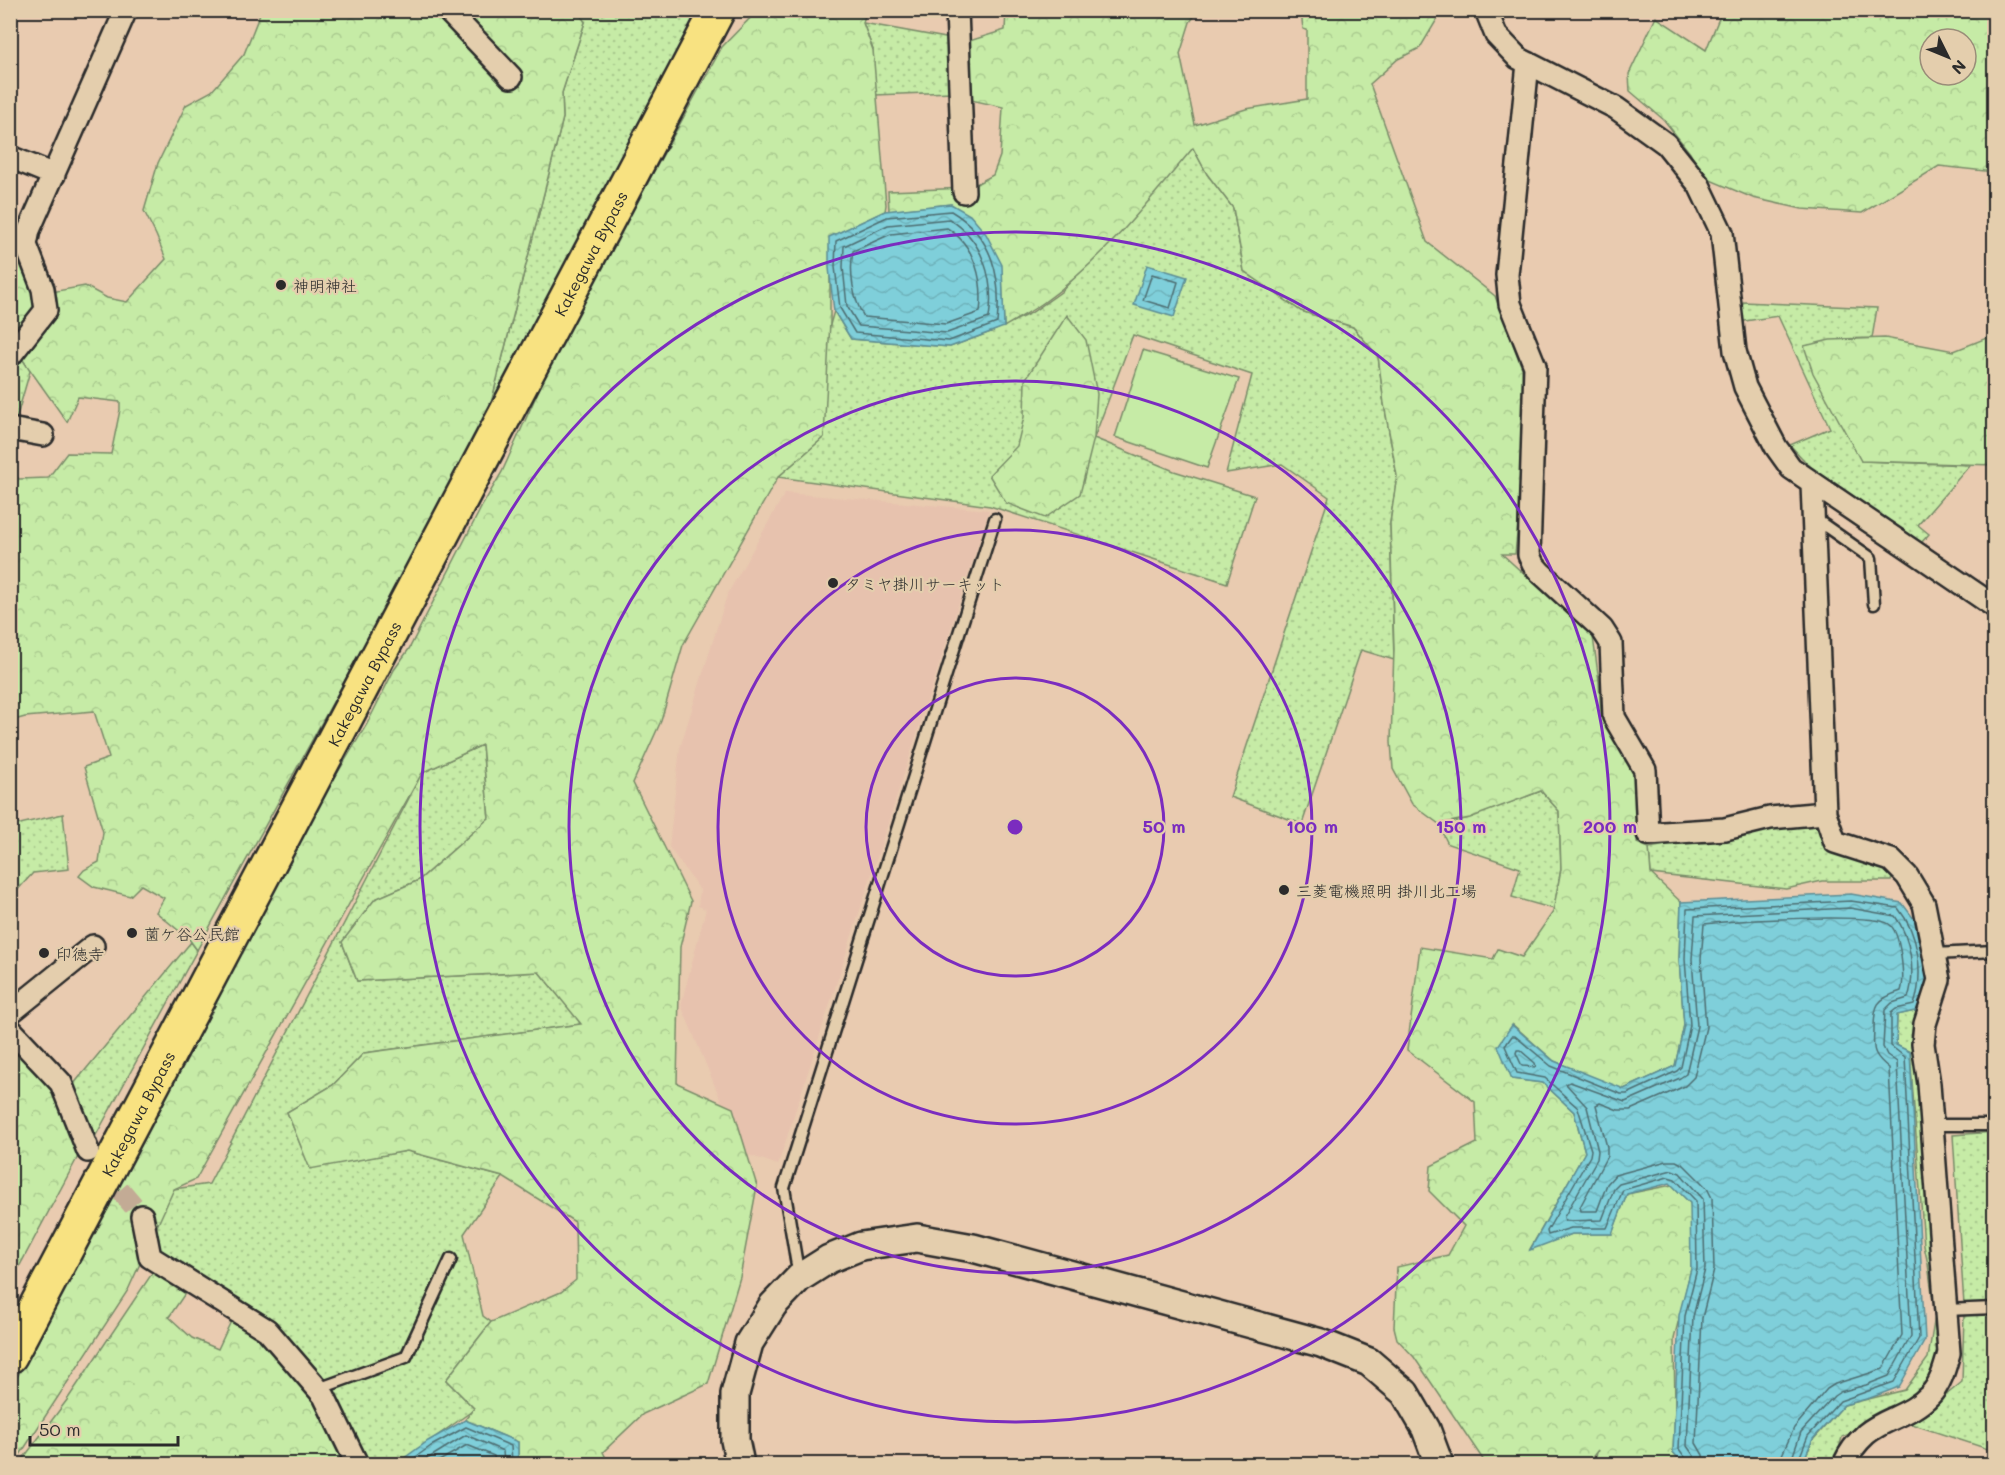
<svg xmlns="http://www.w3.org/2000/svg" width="2005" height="1475" viewBox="0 0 2005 1475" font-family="Mali,'Klee One',sans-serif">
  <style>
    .built { fill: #e7c2ae }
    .grass { fill: url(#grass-dots); stroke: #788b68; stroke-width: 1.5 }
    .forest { fill: url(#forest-crowns); stroke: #788b68; stroke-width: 1.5; fill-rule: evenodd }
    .garden { fill: #c6eba6; stroke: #788b68; stroke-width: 1.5 }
    .water { fill: url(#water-waves); stroke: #5d8d94; stroke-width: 1.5 }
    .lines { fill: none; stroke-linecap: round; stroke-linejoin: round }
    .shore { stroke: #4d6d71; stroke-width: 1.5 }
    .minor-tunnel { stroke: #c3ab95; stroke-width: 21; stroke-dasharray: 21 10; stroke-linecap: butt }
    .service-casing { stroke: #2b2b2b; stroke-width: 15 }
    .minor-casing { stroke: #2b2b2b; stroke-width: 26 }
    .tertiary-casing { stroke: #2b2b2b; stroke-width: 32 }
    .trunk-casing { stroke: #2b2b2b; stroke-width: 38 }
    .service { stroke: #e4cead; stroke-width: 10 }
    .minor { stroke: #e4cead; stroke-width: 21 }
    .tertiary { stroke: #e4cead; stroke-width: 27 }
    .trunk { stroke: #f8e281; stroke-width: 33 }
    .ring { fill: none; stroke: #7b2cbf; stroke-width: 3 }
    .poi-dot { fill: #2b2b2b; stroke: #e4cead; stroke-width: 2 }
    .labels { text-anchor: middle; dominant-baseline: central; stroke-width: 4.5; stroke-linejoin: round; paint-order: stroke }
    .street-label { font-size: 16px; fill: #2b2b2b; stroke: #e4cead }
    .poi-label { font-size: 16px; fill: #2b2b2b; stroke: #e4cead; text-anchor: start }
    .centre { fill: #7b2cbf; stroke: #e4cead; stroke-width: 3 }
    .ring-label { font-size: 18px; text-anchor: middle; font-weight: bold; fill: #7b2cbf; stroke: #e4cead; stroke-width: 4.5; stroke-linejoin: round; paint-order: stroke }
  </style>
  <defs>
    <pattern id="grass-dots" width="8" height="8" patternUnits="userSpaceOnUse" patternTransform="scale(1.5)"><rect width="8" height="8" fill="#c6eba6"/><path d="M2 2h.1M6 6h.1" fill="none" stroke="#aaca8f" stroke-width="1.8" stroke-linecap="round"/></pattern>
    <pattern id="forest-crowns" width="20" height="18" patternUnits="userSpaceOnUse" patternTransform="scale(1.5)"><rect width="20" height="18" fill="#c6eba6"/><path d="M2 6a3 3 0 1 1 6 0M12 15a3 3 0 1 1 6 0" fill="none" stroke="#aaca8f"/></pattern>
    <pattern id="water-waves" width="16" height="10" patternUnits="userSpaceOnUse" patternTransform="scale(1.5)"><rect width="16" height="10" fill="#7fcfda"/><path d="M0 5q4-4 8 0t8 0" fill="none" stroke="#6eb2bb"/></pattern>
  </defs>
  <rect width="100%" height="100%" fill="#e9cbb0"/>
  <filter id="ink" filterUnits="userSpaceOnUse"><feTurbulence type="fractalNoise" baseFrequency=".0167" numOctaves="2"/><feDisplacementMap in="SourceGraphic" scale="12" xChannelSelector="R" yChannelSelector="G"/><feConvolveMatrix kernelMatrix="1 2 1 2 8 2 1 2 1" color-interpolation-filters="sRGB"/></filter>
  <g filter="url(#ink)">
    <!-- built -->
    <path class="built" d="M785,493l204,17 -211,655 -35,-12 -62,-148 25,-96 -8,-3 2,-16 -31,-43 11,-99 47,-153z"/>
    <!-- grass -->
    <path class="grass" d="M577,11h122l-40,92 -173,320 77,-305 -1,-25 23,-71z
      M863,23l88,16 1,53 -77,3 -2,-45z
      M1193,148l14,26 26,34 11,63 57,40 52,16 25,29 6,48 13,72 -7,47 4,137 -33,-10 -59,174 -72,-27 99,-300 -47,-33 -56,9 26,-98 -119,-40 -39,103 80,33 81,25 -28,87 -237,-77 -212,-29 46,-40 -1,-88 11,-38 17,28 99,8 41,-15 40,-19 30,-21z
      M1743,302l134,6 -5,30 -32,1 21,122 109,4 -52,60 11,9 -8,9 -106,-71 -25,-27 40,-17 -52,-112 -40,6z
      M11,340l19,31 -19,66z
      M482,745l7,73 -70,62 -44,19 -33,43 15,39 182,-9 43,52 -218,29 -31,32 -46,27 23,56 97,-17 96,26 -39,57 19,82 8,6 -45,58 29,29 -78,55h-28l-2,-7 -53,-74 -164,-126 1,-49 23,-19 35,-5 213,-411z
      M1541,791l18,20 2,58 -7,40 -42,-12 8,-29 -72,-24 -9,-18 26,-7z
      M63,814l6,55 -36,4 -22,24v-71z
      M1806,821l16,9v15l29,7 43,18 -3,11h-69l-36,8 -135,-15 -2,-26z
      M191,942l6,8 -102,187 -22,-52z
      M1919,1010l4,92 21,251 -22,39 -42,29 -38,16 -7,27h-33l11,-24 31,-35 61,-15 23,-32 7,-42 -7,-52 -4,-18 -14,-194 -14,-7 1,-30z
      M1994,1132v173h-30l-11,-170z
      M1994,1314v137l-83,-27 51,-42 2,-67z"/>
    <!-- forest -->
    <path class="forest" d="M577,10l8,12 -23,71 1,25 -77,305 -289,527 -8,-11 -33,-27 8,-14 -23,-13 -11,11 -36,-9 -15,-11 5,-6 15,-8 4,-30 -19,-65 25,-9 -15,-47 -69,6 -14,4v-250l8,8 29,-1 19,-25 44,1 9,-44v-8l-42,-5 -11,25 -56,-79 -1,-112 22,16 14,46 39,-7 22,12 20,4 39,-43 -10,-24 -12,-24 14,-48 28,-58 26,-14 32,-37 17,-43z
      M757,11h109l-3,12 10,27 13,155 -1,6 -55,26v85l-6,115 -46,40 -95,168 -22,76 -28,62 58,118 -11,46 -3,136 56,25 24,78 -17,91 -32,107 -65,30 -40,38 6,12h-91v-22l-53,-22 9,-12 -28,-28 45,-58 70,-30 15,-12 -1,-58 -72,-45 -96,-26 -97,18 -23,-57 46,-27 31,-32 217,-29 -42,-52 -182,9 -15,-39 33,-43 44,-19 70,-62 -7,-73 -60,28 -226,406 -22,10 -46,101 -114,174h-4v-73l269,-521 88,-146 27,-54 15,-21 73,-143 20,-34 57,-127 163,-298z
      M1006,11h192l-8,11 -10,32 15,71 51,-16 61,-10v-69l-4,-1 -2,-18h141l-22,37 -22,11 -28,25 57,158 68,54 27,72 3,87 -10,99h-13l91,83 6,44 2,37 41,58 -5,67 12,5 2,26 30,28 -2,57 5,66 -9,41 -51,23 -20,-6 -50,-22 -41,-36 -1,54 31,4 31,29 11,40 -55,97 42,-15h40l15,-40 45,-9 18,18 2,7 -1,59 -17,70 1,69 -2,44 10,12h-90l5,-14 -11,14h-101l-72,-107 -17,-18 -3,-12 3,-60 51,-12 16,-29 -35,-35 2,-25 46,-23 -2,-41 -68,-52 13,-103 73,12 5,-10 24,8 31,-45 8,-43 -2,-58 -18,-20 -71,27 -31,6 -27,-20 -19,-35 -2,-27 3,-93 -4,-126 7,-47 -13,-72 -6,-48 -25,-29 -52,-16 -57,-40 -11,-63 -26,-34 -14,-26c-45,54 -93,115 -150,155 -13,9 -26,16 -39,24l-2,-54 -51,-69 -62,7 -1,-20 81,-3 24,-13 7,-19 3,-49 -32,-7 -5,-58 39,-12z
      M1722,11h272v161l-55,-6 -77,47 -60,-4 -49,-11 -50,-21 -13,-24 -26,-33 -34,-29 -1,-17 27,-57 50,33zM1930,39h36v36h-36z
      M1067,315l19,25 11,54 -3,44 -14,56 -35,24 -39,-15 -17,-28 28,-29 7,-29 1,-37z
      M1994,335v130l-133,-4 -48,-88 -9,-27 26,-6 55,-2 69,13z
      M11,1029l47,56 24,64 -71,133z
      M155,1269l31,23 -17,25 23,21 26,11 15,-32 42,22 88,125h-344l48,-64z"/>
    <!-- garden -->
    <path class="garden" d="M1143,350l96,29 -32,89 -92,-31z"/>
    <!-- water -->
    <path class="water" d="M951,204l19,11 16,19 16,31 2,62 -54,20 -99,-8 -17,-28 -5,-43v-31l56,-26z
      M1147,265l40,12 -13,40 -40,-12z
      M1851,894l51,9 12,16 7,22 6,39 -8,30 -22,5 -1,30 14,7 15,288 -26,47 -29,11 -26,7 -31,34 -11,25h-119l-10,-12 6,-137 12,-46 -1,-66 -20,-20 -43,11 -15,40h-40l-42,16 55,-98 -11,-40 -31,-29 -31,-4 -14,-33 14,-21 42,36 70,28 51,-23 9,-41 -5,-66 2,-57z
      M465,1420l53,22v22h-122l32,-23z"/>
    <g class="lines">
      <!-- shore -->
      <path class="shore" d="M951,211c42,25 51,66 46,112l-48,18 -94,-8 -15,-25 -5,-41 1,-26 51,-24z
        M949,219c34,20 46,61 40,99l-42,15 -88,-7 -12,-20 -4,-39 1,-21 44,-21z
        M947,228c28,17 37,53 33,84l-34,12 -82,-7c-11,-18 -15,-44 -11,-66l38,-17z
        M1152,274l26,8 -8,26 -27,-8z
        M1517,1050h3l15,13 1,4 -14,-1 -6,-13z
        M406,1464l25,-18 35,-19 45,19 1,18
        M419,1464l47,-29 37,16 1,13
        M434,1464l33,-19 27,11 1,8
        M1688,1464l-1,-4 -8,-11 6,-133 12,-47 -1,-68 -21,-22 -7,-2 -45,13 -16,38h-36l-23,7 -1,-4 43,-75 1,-6 -13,-42 -33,-30 -28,-5 -12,-27 7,-10h3l36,30 70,28h6l50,-23 4,-4 9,-42 -5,-66 2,-50 164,-8 47,7c21,26 26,66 16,97l-18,4 -5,4v33l14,11 14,281 -25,44 -54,19 -32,35 -11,28
        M1695,1464l-1,-8 -7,-10 6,-129 12,-48 -2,-70 -23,-26 -8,-3 -53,14 -5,5 -12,31 -37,1 -1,-4 33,-58 1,-8 -11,-44 -21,-23 4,-2 55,20 55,-24 6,-4 11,-48 -5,-67 3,-43 155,-8 45,8c16,22 21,57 13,82l-16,5 -7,7 -2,37 4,8 10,7 14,274 -22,40 -23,9 -26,7 -6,4 -33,36 -11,32
        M1704,1464l-1,-9 -7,-12 6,-125 12,-48 -2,-72 -5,-10 -23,-23 -8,-4h-9l-52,14 -8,9 -10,27h-16l-1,-4 27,-51v-9l-11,-42 4,-2 18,7h12l55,-24 9,-9 12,-50 -5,-68 3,-35c26,-3 169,-12 185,0 12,8 16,55 12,67 -25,8 -27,14 -27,39 0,8 -2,17 2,24 3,6 8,10 13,14l13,267 -19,34 -48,15 -8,5 -33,39 -12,27 -1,9"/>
      <!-- minor-tunnel -->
      <path class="minor-tunnel" d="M100,1166l42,50"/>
      <!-- service casing -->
      <g class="service-casing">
        <path id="service" d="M1814,518l57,40 3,46
          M1935,954l59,-3
          M1932,1125h62
          M799,1277l-15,-89 211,-669
          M1946,1310l48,-2
          M318,1389l88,-32 45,-98"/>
      </g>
      <!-- minor casing -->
      <g class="minor-casing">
        <path id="minor" d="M449,10l1,3 61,64
          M957,10l7,182
          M1486,10l10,25 22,23 98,50 50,36 33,41 23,48 13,118 10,36 31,60 15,21 203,138
          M1528,63l-21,212 3,29 25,62 -6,189 4,9 7,8 62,57 9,14 3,74 31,53 3,64 77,-5 45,-11 55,-5
          M10,157l44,18
          M10,356l36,-46 -3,-21 -17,-44 3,-15 97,-220
          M10,429l33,6
          M1812,484l13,329 10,29 56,18 16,16 17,28 15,76 -14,44 -2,20 6,40 20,269c-4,14 -8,31 -19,42 -20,21 -45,23 -64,39 -10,9 -17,19 -22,30
          M10,1013l83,-67
          M10,1029l51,54 27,68
          M142,1216l8,41 117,73 57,66 33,68"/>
      </g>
      <!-- tertiary casing -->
      <g class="tertiary-casing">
        <path id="tertiary" d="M740,1464l-5,-24v-46l14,-51 24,-38 26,-27 30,-19 32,-13 56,-8 56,10 348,95 48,19 36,31 21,36 13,35"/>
      </g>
      <!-- trunk casing -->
      <g class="trunk-casing">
        <g id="trunk">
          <path id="s1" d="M10,1356l708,-1346"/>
        </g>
      </g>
      <!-- service -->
      <use href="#service" class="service"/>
      <!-- minor -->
      <use href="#minor" class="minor"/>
      <!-- tertiary -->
      <use href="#tertiary" class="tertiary"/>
      <!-- trunk -->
      <use href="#trunk" class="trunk"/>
    </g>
  </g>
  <!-- distance rings -->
  <g class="ring">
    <circle cx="1015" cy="827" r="149"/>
    <circle cx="1015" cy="827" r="297"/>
    <circle cx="1015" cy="827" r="446"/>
    <circle cx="1015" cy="827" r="595"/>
  </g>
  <!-- markers -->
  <g class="poi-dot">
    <circle cx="281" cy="285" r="6"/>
    <circle cx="833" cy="583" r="6"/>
    <circle cx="1284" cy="890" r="6"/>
    <circle cx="132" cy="933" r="6"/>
    <circle cx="44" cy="953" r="6"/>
  </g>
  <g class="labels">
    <!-- street labels -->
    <g class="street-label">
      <text stroke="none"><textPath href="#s1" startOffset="1246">Kakegawa Bypass</textPath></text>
      <text stroke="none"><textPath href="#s1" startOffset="760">Kakegawa Bypass</textPath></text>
      <text stroke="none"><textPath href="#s1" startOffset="274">Kakegawa Bypass</textPath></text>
    </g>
    <!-- poi labels -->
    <g class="poi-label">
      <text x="293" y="285">神明神社</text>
      <text x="845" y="583">タミヤ掛川サーキット</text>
      <text x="1296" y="890">三菱電機照明 掛川北工場</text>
      <text x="144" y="933">薗ケ谷公民館</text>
      <text x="56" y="953">印徳寺</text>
    </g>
  </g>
  <circle cx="1015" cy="827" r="9" class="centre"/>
  <g class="ring-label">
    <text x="1164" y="833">50 m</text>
    <text x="1312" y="833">100 m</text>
    <text x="1461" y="833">150 m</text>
    <text x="1610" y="833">200 m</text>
  </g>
  <!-- margin -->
  <rect width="2005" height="1475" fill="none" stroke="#e4cead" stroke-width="36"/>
  <rect x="18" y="18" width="1969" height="1439" fill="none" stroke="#2b2b2b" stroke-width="2" filter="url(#ink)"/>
  <!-- north arrow -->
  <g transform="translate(1948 57) rotate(133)"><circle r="28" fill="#e4cead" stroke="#9a8d79" stroke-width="1.5"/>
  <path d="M0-4.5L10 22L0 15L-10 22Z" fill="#2b2b2b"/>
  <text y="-9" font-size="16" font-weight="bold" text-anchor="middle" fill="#2b2b2b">N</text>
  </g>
  <!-- scale -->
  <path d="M30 1436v9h148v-9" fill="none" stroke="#2b2b2b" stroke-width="3"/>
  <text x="39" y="1436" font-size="18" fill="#2b2b2b" stroke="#e4cead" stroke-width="4.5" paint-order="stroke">50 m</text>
</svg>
